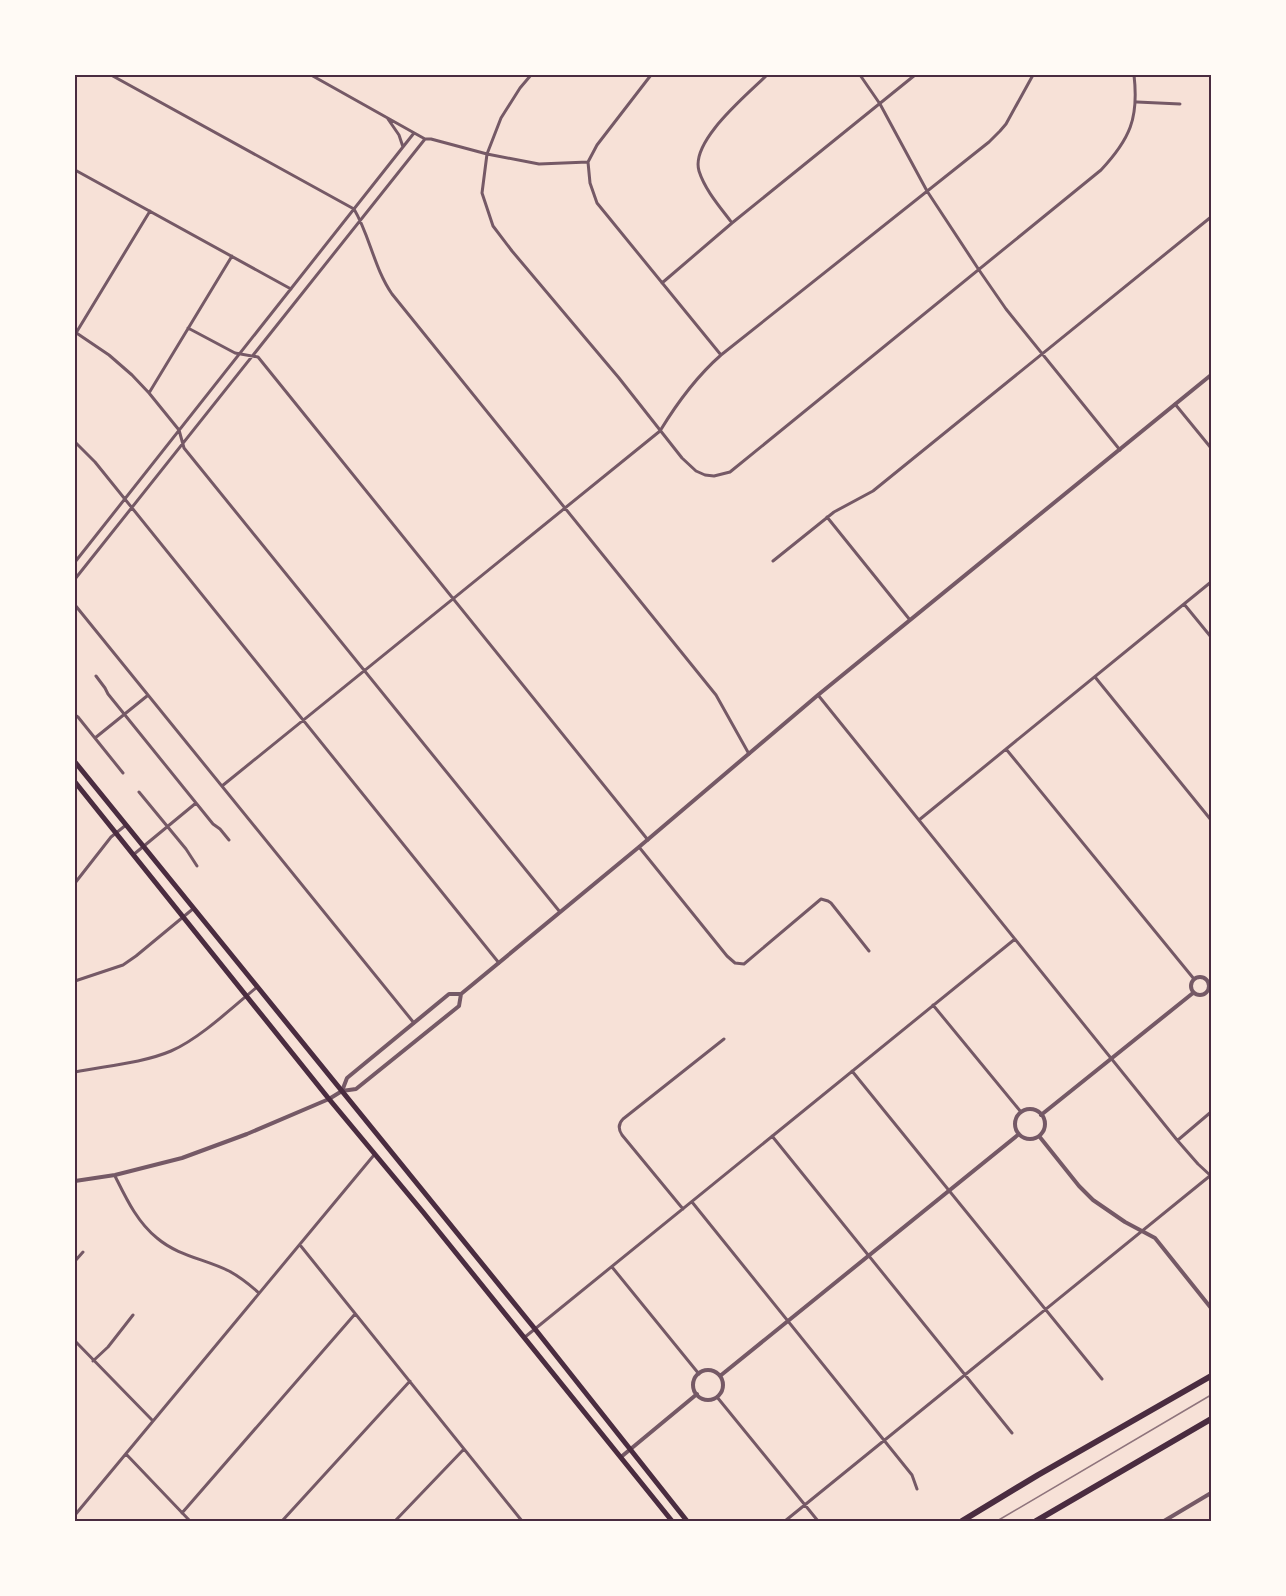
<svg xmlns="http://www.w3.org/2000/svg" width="1286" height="1596" viewBox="0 0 1286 1596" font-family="Mulish,sans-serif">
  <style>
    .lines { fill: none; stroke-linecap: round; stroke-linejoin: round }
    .minor { stroke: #755966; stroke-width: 3 }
    .tertiary { stroke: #755966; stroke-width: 4 }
    .primary { stroke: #4a2c40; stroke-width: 5 }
    .motorway { stroke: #4a2c40; stroke-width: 6 }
    .tram { stroke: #8f747c; stroke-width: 1.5 }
    .neatline { fill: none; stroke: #4a2c40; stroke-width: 2 }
  </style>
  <rect width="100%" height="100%" fill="#f7e1d7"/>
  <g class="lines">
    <!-- minor -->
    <path class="minor" d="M111,75l243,134c16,27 20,59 38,85l324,401 33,59
      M311,75l114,64h6l56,15 14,-36 19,-30 11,-13
      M651,75l-54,70 -9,17 -49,2 -52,-10 -5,39 11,33 19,25 107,127 63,80 14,13 9,4 9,1 16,-4 371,-302c29,-31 38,-52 33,-95
      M860,75l20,29 47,87 52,79 27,39 114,141
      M1137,102l43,2
      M388,119l11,16 4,12
      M588,162l2,21 7,20 124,152
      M75,170l216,119
      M732,223c-12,-16 -27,-33 -33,-52 -9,-30 48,-76 68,-96
      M662,283l70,-60 183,-148
      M188,328l47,25 23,4 390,483
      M75,332l34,23 23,20 17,18 30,37 5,18 376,464
      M76,333l74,-122
      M149,393l83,-137
      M1175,404l36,44
      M75,442l20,20 404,501
      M827,517l83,103
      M773,561l61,-49 39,-21 338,-274
      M75,562l339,-429
      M75,579l350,-440
      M1184,604l27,33
      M75,605l339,418
      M96,676l9,12 3,6 105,130 7,5 9,11
      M1095,677l116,143
      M818,695l359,445 21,24 13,12
      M75,715l3,2 45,56
      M95,738l52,-42
      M1006,749l188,230
      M222,786l438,-355c17,-28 36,-54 61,-76l268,-213 11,-11 6,-7 27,-49
      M139,792l47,57 11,17
      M919,820l292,-238
      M639,847l88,109 8,7 9,1 77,-65 7,2 3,2 38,48
      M133,855l63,-52
      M75,883l36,-46 15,-12
      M75,981l48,-16 13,-9 58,-48
      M933,1005l88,107
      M852,1071l250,308
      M75,1072c30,-6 68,-9 96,-21 28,-12 62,-44 86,-64
      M772,1136l240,297
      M1178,1140l33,-28
      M115,1176c11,22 22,46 42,62 21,18 48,21 72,33 11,6 21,14 30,22
      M692,1202l220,273 5,14
      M683,1209l-61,-74c-4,-6 -4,-11 1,-16l101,-80
      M300,1245l222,276
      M75,1261l8,-9
      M612,1267l87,107
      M525,1337l490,-398
      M75,1341l78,80
      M93,1361l15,-14 25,-32
      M717,1397l101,124
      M126,1454l64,67
      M182,1513l173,-199
      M75,1515l299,-360
      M282,1521l128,-140
      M395,1521l69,-72
      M785,1521l426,-346"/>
    <!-- tertiary -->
    <path class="tertiary" d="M1191 986a9 9 0 1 1 18 0a9 9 0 1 1-18 0Z
      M342,1091l5,-13 102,-84h12l178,-147 179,-152 393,-320
      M1015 1124a15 15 0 1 1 30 0a15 15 0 1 1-30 0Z
      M1041,1115l152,-122
      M1039,1136l40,50 14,14 32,22 30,16 56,70
      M75,1181l40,-6 67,-17 65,-24 82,-35 13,-8 14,-2 103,-83 2,-12
      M693 1385a15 15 0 1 1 30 0a15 15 0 1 1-30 0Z
      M720,1376l299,-242
      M621,1457l76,-63
      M1164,1521l47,-28"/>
    <!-- primary -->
    <path class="primary" d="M75,762l460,567 152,192
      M75,782l254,317 94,113 249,309"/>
    <!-- motorway -->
    <path class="motorway" d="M962,1521l76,-46 173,-99
      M1036,1521l175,-102"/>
    <!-- tram -->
    <path class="tram" d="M997,1521l214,-126"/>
  </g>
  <!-- border -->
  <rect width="1286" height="1596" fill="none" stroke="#fffaf5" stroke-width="153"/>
  <rect x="76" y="76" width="1134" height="1444" class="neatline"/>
</svg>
